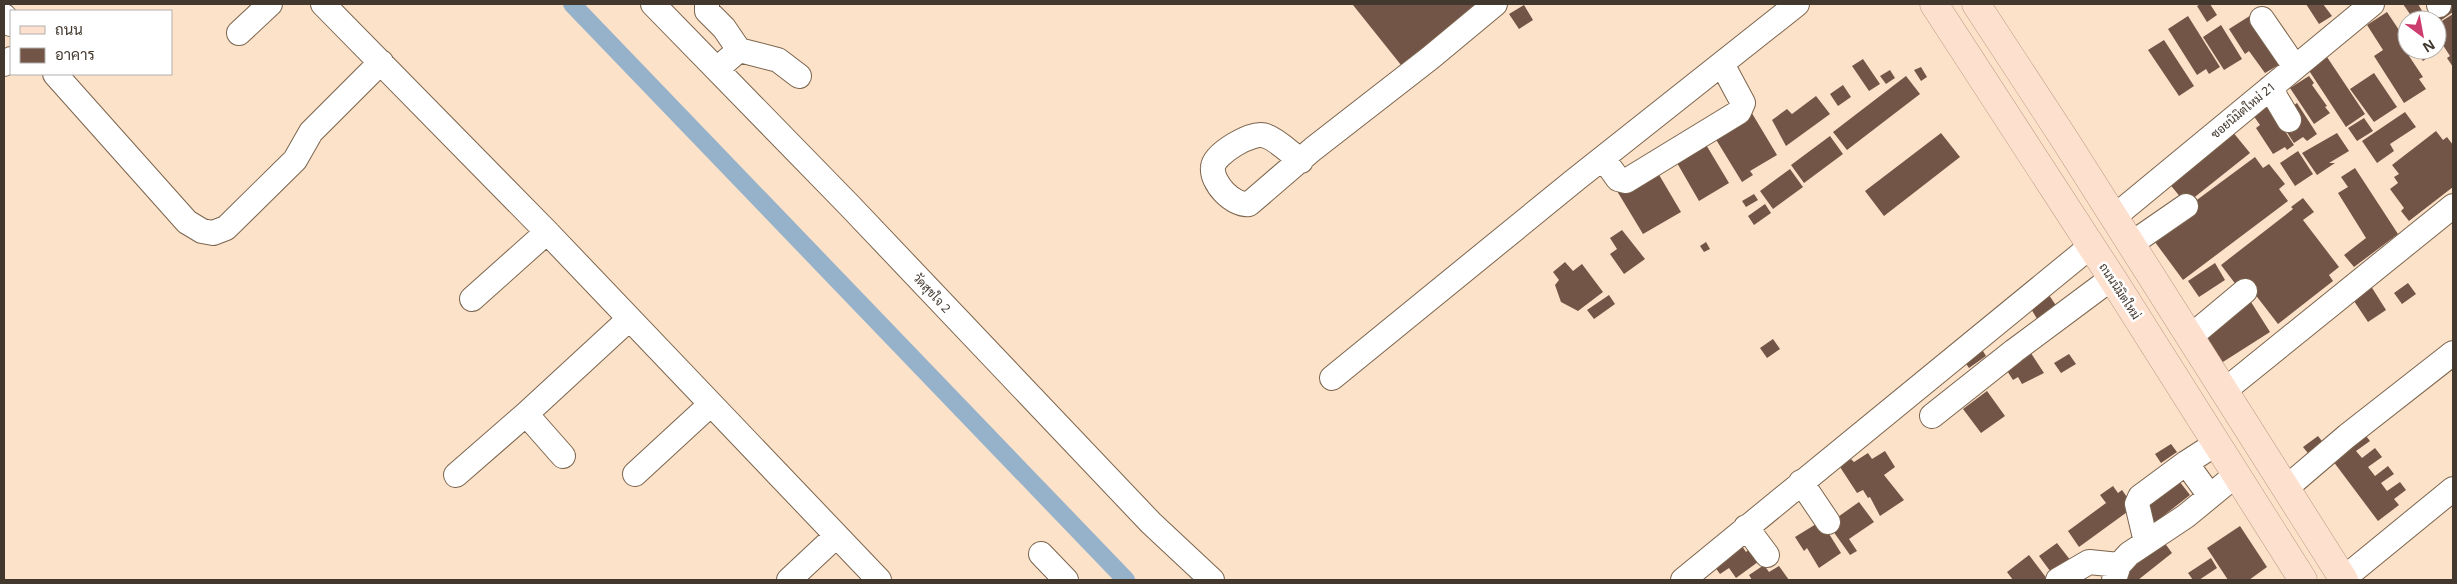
<svg xmlns="http://www.w3.org/2000/svg" width="2457" height="584" viewBox="0 0 2457 584" font-family="'Noto Sans',Sarabun,sans-serif">
  <style>
    .lines { fill: none; stroke-linecap: round; stroke-linejoin: round }
    .canal { stroke: #95b2ca; stroke-width: 18 }
    .building { fill: #735548 }
    .minor-casing { stroke: #7b654e; stroke-width: 26 }
    .major-casing { stroke: #bc9882; stroke-width: 29 }
    .minor { stroke: #fff; stroke-width: 24 }
    .major { stroke: #fee0cf; stroke-width: 28 }
    .labels { text-anchor: middle; dominant-baseline: central; stroke-width: 5; stroke-linejoin: round; paint-order: stroke }
    .street-label { font-size: 12px; fill: #42382e; stroke: #fff }
  </style>
  <rect width="100%" height="100%" fill="#fce2c9"/>
  <g class="lines">
    <!-- canal -->
    <path class="canal" d="M572,4l554,576"/>
  </g>
  <!-- building -->
  <path class="building" d="M1355,4h123l-77,61 -48,-60z
    M2201,4h9l7,11 -10,7 -10,-16z
    M2306,4h17l9,12 -13,8z
    M2403,4h15l6,10 -10,6z
    M2442,4h11v8l-16,11v-3h-12l-3,-3z
    M1524,5l9,15 -14,9 -10,-15z
    M2256,12l26,51 -17,10 -16,-22 -4,3 -16,-25z
    M2387,12l20,30v8h3l3,4 -4,2 14,21 -4,2 7,10 -22,14 -30,-47 9,-6 -16,-25z
    M2453,14v53l-6,-9 3,-2 -13,-20v-12z
    M2188,16l32,51 -11,7 -3,-5 -9,6 -29,-46z
    M2221,25l21,34 -18,11 -21,-33z
    M2164,40l30,46 -15,10 -31,-46z
    M2437,44l3,5 -17,12 -8,-11h22z
    M2327,57l38,57 -19,13 -38,-58z
    M1863,59l17,25 -11,7 -17,-25z
    M1921,67l6,10 -6,4 -7,-11z
    M1890,70l5,8 -9,6 -6,-8z
    M2374,73l23,34 -23,15 -24,-33z
    M1906,76l14,18 -73,56 -14,-18z
    M2309,76l5,7 -2,2 15,21 -2,1 5,6 -16,11 -24,-36z
    M1843,85l8,12 -13,9 -8,-12z
    M1816,96l14,18 -44,32 -14,-26 15,-11 5,5z
    M2297,103l20,31 -10,7 -4,-4 -9,6 -12,-18 4,-14z
    M2268,105l26,40 -7,5 -2,-3 -12,7 -17,-26 4,-3 -7,-10z
    M1750,110l27,45 -27,16 3,4 -11,7 -30,-49z
    M2405,112l11,15 -26,17 4,7 -17,12 -15,-22z
    M2364,118l9,13 -16,10 -9,-13z
    M2232,131l18,22 -64,51 -18,-22z
    M2436,131l7,9 4,-3 6,8v42l-44,34 -8,-10 3,-3 -14,-19 8,-6 -4,-6 5,-3 -7,-9z
    M1941,133l19,24 -76,59 -19,-25z
    M2337,133l12,18 -20,12h6l-18,12 -15,-22z
    M1830,136l13,18 -39,29 -13,-18z
    M1702,138l27,45 -30,18 -26,-45z
    M2298,151l15,23 -18,12 -15,-23z
    M2255,157l8,11 6,-4 16,20 -6,5 9,12 -105,79 -31,-42 34,-30z
    M1655,168l26,44 -38,22 -26,-43z
    M2355,168l43,66 -44,33 -10,-12 22,-17 -28,-45 10,-6 -7,-10z
    M1790,169l13,18 -30,22 -13,-18z
    M1754,194l4,6 -12,7 -4,-6z
    M2303,198l11,14 -11,8 36,47 -10,8 4,6 -55,43 -34,-44 -7,6 -16,-21 72,-56 -2,-2z
    M1765,204l6,9 -17,12 -6,-9z
    M1622,230l23,29 -21,15 -14,-20 7,-5 -7,-11z
    M1706,242l4,7 -6,3 -4,-6z
    M1565,262l8,9 9,-7 21,28 -25,19 -17,-9 -6,-17 4,-5 -6,-8z
    M2215,263l10,17 -26,17 -11,-16z
    M2369,283l17,27 -18,12 -18,-27z
    M2408,283l8,11 -14,10 -8,-11z
    M2047,292l12,18 -20,12 -11,-18z
    M1609,295l6,9 -21,15 -7,-9z
    M2251,302l19,30 -55,35 -19,-29z
    M1773,339l7,10 -13,9 -7,-10z
    M1980,346l6,10 -17,12 -7,-10z
    M2027,347l17,26 -22,11 -4,-7 -5,3 -11,-17z
    M2069,354l7,10 -15,9 -7,-10z
    M1987,391l18,25 -24,17 -18,-24z
    M2363,432l7,9 -14,10 6,7 13,-10 7,9 -14,10 7,9 13,-10 6,8 -13,9 6,8 13,-9 6,8 -12,9 5,6 -21,16 -51,-68z
    M2318,436l7,9 -14,12 -8,-10z
    M2171,444l6,8 -16,11 -6,-9z
    M1885,451l10,16 -11,8 20,25 -24,16 -10,-19 -2,1 -5,-8 -6,3 -17,-26 11,-8 3,3 14,-9 4,6z
    M2176,477l14,18 -37,29 -14,-18z
    M2113,486l5,7 4,-3 12,17 -55,40 -11,-16 38,-28 -6,-8z
    M1859,502l15,20 -25,17 8,12 -7,4 -22,-31z
    M1821,521l20,32 -22,15 -12,-20 -3,3 -9,-14z
    M2240,526l27,41 -18,13h-21l-21,-32z
    M2164,542l8,11 -34,27h-10l-5,-6z
    M1740,543l6,9 3,-3 9,13 -22,16 -7,-10 -9,6 -8,-11z
    M2057,543l14,18 -18,14 -14,-19z
    M2029,555l19,25h-35l-6,-8z
    M2211,558l6,10 -18,12h-6l-5,-7z
    M1764,565l5,7 10,-6 10,14h-37l-3,-5z"/>
  <g class="lines">
    <!-- minor casing -->
    <g class="minor-casing">
      <path id="minor" d="M323,4l224,228 332,348
        M653,4l196,201 302,318 61,57
        M707,4v7l17,17 15,22 -22,19
        M2439,4v1
        M4,16l7,8
        M2262,19l33,48
        M239,33l31,-29
        M739,50l39,10 21,16
        M4,64l7,-5
        M55,74l132,148 15,9 11,2 13,-5 69,-68 16,-28 70,-70
        M2270,88l19,32
        M1603,158l15,21 8,2 113,-69 4,-9 -21,-39
        M1301,161c-11,-8 -23,-21 -35,-25 -13,-6 -52,18 -53,31 -2,16 20,39 36,37l64,-55 117,-91 65,-54
        M2114,217l258,-213
        M2131,244l55,-38
        M472,299l75,-67
        M2190,337l55,-46
        M1332,378l243,-198 222,-176
        M2224,391l229,-185
        M526,414l37,42
        M1932,416l82,-65 98,-73
        M635,474l76,-70
        M456,475l70,-61 103,-95
        M1801,482l27,40
        M2285,489l62,-53 106,-83
        M2210,496l-24,-33 31,-20
        M1746,527l21,28
        M2146,542l-9,-38 3,-7 46,-34
        M1041,554l25,26
        M2343,579l110,-90
        M789,580l47,-44
        M1683,580l408,-334
        M2058,580l31,-18 30,3
        M2114,580l5,-15 10,-11 57,-38 51,-42"/>
    </g>
    <!-- major casing -->
    <g class="major-casing">
      <path id="major" d="M1934,4l178,274 191,302
        M1976,4l89,136 279,440"/>
    </g>
    <!-- minor -->
    <use href="#minor" class="minor"/>
    <!-- major -->
    <use href="#major" class="major"/>
  </g>
  <g class="labels">
    <!-- street labels -->
    <g class="street-label">
      <text transform="translate(2243 110) rotate(-40)">ซอยนิมิตใหม่ 21</text>
      <text transform="translate(2120 291) rotate(57)">ถนนนิมิตใหม่</text>
      <text transform="translate(932 293) rotate(47)">วัดสุขใจ 2</text>
    </g>
  </g>
  <!-- border -->
  <rect width="2457" height="584" fill="none" stroke="#42382e" stroke-width="10"/>
  <!-- legend -->
  <rect x="10" y="10" width="162" height="65" fill="#ffffff" stroke="#b3afab"/>
  <rect x="20" y="26" width="25" height="8" fill="#fee0cf" stroke="#b3afab"/>
  <text x="55" y="35" font-size="15" fill="#42382e">ถนน</text>
  <rect x="20" y="48" width="25" height="15" fill="#735548" stroke="#b3afab"/>
  <text x="55" y="60" font-size="15" fill="#42382e">อาคาร</text>
  <!-- north arrow -->
  <g transform="translate(2422 35) rotate(148)"><circle r="24" fill="#ffffff" stroke="#b3afab"/>
  <path d="M0-4L9 19L0 12L-9 19Z" fill="#cb3e6f"/>
  <text y="-8" font-size="14" font-weight="bold" text-anchor="middle" fill="#42382e">N</text>
  </g>
</svg>
